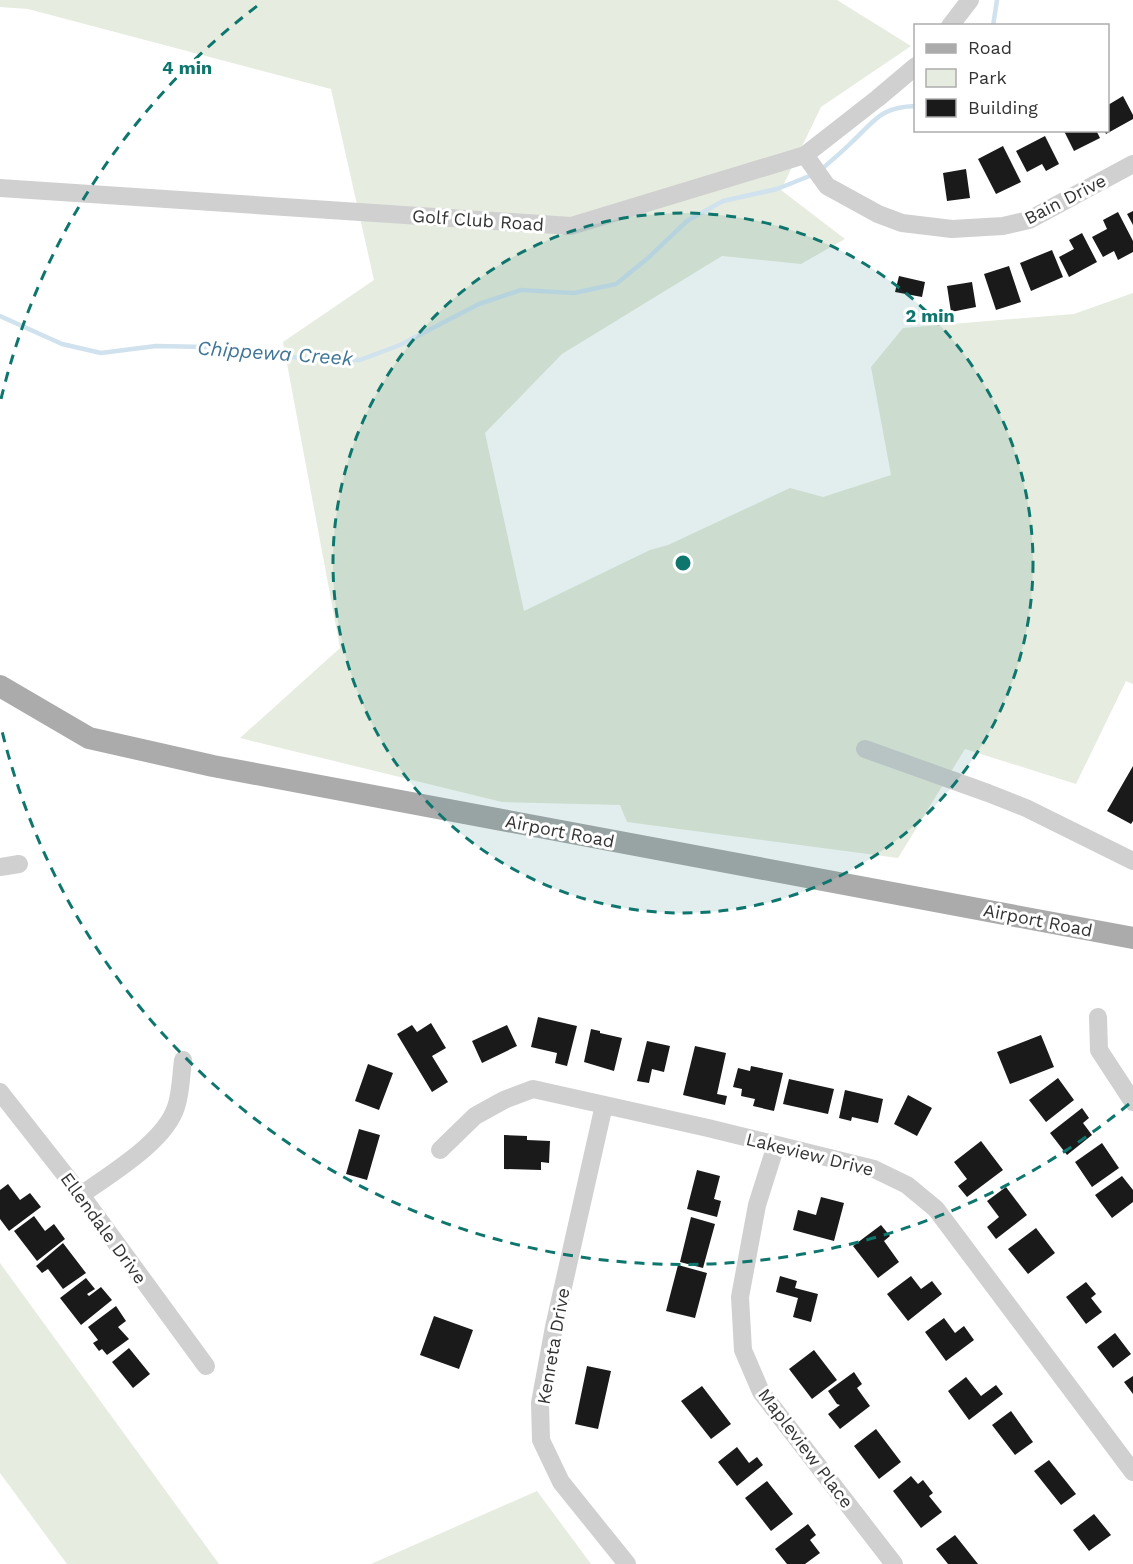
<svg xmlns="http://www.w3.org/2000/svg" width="1133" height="1564" viewBox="0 0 1133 1564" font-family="'Work Sans',sans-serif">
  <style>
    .green { fill: #e6ecdf }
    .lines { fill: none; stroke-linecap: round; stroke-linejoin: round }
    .stream { stroke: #cfe2ee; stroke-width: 4.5 }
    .building { fill: #1a1a1a }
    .minor { stroke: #d0d0d0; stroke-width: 18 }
    .major { stroke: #ababab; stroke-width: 22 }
    .ring { fill: none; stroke: #0f766e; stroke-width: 3; stroke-dasharray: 10 8 }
    .labels { text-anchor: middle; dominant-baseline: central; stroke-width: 6; stroke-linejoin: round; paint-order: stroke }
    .street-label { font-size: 18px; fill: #333; stroke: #fff }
    .water-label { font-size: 20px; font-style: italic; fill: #3f7597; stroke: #fff }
    .centre { fill: #0f766e; stroke: #fff; stroke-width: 3 }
    .ring-label { font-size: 18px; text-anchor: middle; font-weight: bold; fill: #0f766e; stroke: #fff; stroke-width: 6; stroke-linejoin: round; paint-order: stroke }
  </style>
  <rect width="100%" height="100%" fill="#fff"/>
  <!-- green -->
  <path class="green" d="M0,0h837l74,46 -90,61 -40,83 64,49 -44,25 -79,-8 -160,98 -77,79 39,178 126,-61 18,-5 122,-57 33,9 68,-22 -20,-108 32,-39 171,-14 59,-21v391l-7,-3 -50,103 -111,-35 -67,109 -271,-36 -7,-17 -118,-3 -262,-64 100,-90 -57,-306 91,-62 -43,-191 -303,-80 -28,-2z
    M0,1263l219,301h-152l-67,-91z
    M537,1491l54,73h-220z"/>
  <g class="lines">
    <!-- stream -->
    <path class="stream" d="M993,26l4,-26
      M822,169c10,-9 21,-18 31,-28 23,-22 28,-34 63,-35
      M0,316l62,28 39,9 55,-7 51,1 103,12 50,1 40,-15 79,-41 42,-14 53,3 42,-9 32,-26 39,-37 36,-20 54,-12 35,-14"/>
  </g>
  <!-- building -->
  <path class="building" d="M1123,96l10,19v4l-27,15 -2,-4h4v-25z
    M1065,130h31l4,8 -26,13 -10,-20z
    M1045,136l14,28 -13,7 -4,-7 -15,8 -11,-21z
    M1003,146l18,36 -25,12 -18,-35z
    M966,169l4,29 -23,3 -4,-28z
    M1133,211v14l-6,-11z
    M1118,212l15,29v11l-15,8 -4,-9 -11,6 -11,-20 15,-8 -4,-9z
    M1082,233l15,29 -28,15 -10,-20 15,-8 -5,-9z
    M1052,250l11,27 -32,14 -11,-28z
    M1009,266l12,36 -25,8 -12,-36z
    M899,276l26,6 -3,15 -27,-5z
    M972,282l4,25 -25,5 -4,-26z
    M1133,766v55l-2,3 -24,-13z
    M538,1017l39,9 -10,40 -12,-3 2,-10 -26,-6z
    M431,1023l15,25 -14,8 16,26 -16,10 -35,-58 15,-9 5,7z
    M507,1025l10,21 -35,17 -10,-22z
    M591,1029l9,2v2l22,5 -8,33 -30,-9z
    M1041,1035l13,32 -44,17 -13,-32z
    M647,1041l23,5 -6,26 -12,-3 -3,14 -12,-2z
    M695,1046l31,7 -9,41 10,2 -2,9 -42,-10z
    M368,1064l25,9 -14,37 -24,-9z
    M751,1066l32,7 -9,38 -21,-5 2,-7 -14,-3 1,-7 -9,-2 5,-19 12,3z
    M1058,1078l16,22 -28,22 -17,-22z
    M789,1079l45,10 -6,25 -45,-10z
    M845,1090l38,9 -5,24 -26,-6 -1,4 -12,-3z
    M908,1095l24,13 -15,28 -23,-12z
    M1082,1108l7,10 -6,5 9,12 -25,20 -17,-22z
    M359,1129l21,6 -13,45 -21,-6z
    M504,1135l23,1v4l23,1 -1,22 -8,-1v8l-37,-1z
    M981,1141l22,29 -36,27 -9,-11 9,-7 -13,-17z
    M1102,1143l17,25 -27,19 -17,-25z
    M697,1170l23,6 -6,23 7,2 -4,16 -30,-8z
    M1122,1176l11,14v12l-21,16 -17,-23z
    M8,1184l12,16 10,-7 11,14 -32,24 -9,-12v-29z
    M1006,1187l21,28 -31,24 -9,-12 12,-10 -12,-16z
    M821,1197l23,6 -10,38 -41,-11 5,-20 18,5z
    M34,1216l11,15 9,-7 11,15 -28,22 -23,-30z
    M691,1217l24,7 -12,44 -23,-6z
    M881,1225l9,11 -6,5 15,21 -21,16 -25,-32z
    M1036,1228l19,25 -27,21 -20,-25z
    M63,1243l23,30 -23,16 -15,-20 -6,4 -6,-7z
    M678,1265l29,8 -12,45 -29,-7z
    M780,1276l17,5 -2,7 23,6 -7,28 -18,-5 5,-19 -22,-6z
    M911,1276l10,13 11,-8 10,13 -34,27 -21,-27z
    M86,1278l9,11 -8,5 2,2 12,-9 11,13 -31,25 -21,-27z
    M1086,1282l10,12 -5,4 11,14 -16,12 -20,-27z
    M116,1306l10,15 -8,6 11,12 -22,16 -5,-6 -3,2 -6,-8 5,-3 -10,-13z
    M434,1316l39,14 -14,39 -39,-14z
    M944,1318l11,15 9,-7 10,14 -28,21 -21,-29z
    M1115,1333l16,21 -18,14 -16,-21z
    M129,1348l21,26 -17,14 -21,-26z
    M814,1350l23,30 -25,19 -23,-30z
    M587,1366l24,5 -13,58 -23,-5z
    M854,1372l8,12 -5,4 13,18 -30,23 -12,-15 12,-9 -3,-1 -9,-13z
    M1133,1376v18l-9,-12z
    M966,1377l15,19 15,-11 7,9 -34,26 -21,-29z
    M702,1386l29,38 -20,15 -30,-38z
    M1011,1411l22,31 -18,13 -23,-30z
    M876,1429l25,33 -22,17 -25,-33z
    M737,1447l12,16 8,-6 6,8 -26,21 -19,-24z
    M1049,1460l27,34 -15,11 -27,-34z
    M911,1476l7,8 5,-4 10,13 -4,3 13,16 -21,16 -28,-37z
    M767,1481l26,33 -22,17 -26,-33z
    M1094,1514l17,21 -22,16 -16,-21z
    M808,1524l8,11 -6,5 10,13 -15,11h-18l-12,-15z
    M955,1535l23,29h-30l-12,-15z"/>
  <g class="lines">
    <!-- minor -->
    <path class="minor" d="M950,26l20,-26
      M805,155l22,31 51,28 24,9 50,6 51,-3 26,-6 104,-56
      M0,188l571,38 234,-71 73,-57 38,-32
      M865,749l123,44 38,15 107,53
      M0,867l19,-3
      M1098,1017l1,33 34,52
      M0,1092l81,103 125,171
      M604,1105l-50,222 -14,76 1,37 20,42 66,82
      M776,1145l-19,60 -17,92 3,53 18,42 133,172
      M440,1150l35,-34 29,-16 29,-11 175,39 166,41 33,16 29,24 197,263
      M81,1195c29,-21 84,-53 95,-88 5,-14 5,-32 7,-47"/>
    <!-- major -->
    <path class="major" d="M0,686l89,52 124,28 920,172"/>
  </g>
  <!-- distance rings -->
  <circle cx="683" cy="563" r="350" fill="#0f766e" fill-opacity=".12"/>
  <g class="ring">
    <circle cx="683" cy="563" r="350"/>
    <path d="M1129 1104A701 701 0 0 1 1 727M1 399A701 701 0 0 1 261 3"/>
  </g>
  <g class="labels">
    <!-- street labels -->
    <g class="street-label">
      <text transform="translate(1065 199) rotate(-27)">Bain Drive</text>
      <text transform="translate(478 220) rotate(4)">Golf Club Road</text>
      <text transform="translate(560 831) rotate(11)">Airport Road</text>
      <text transform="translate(1038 920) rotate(11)">Airport Road</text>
      <text transform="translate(810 1154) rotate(14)">Lakeview Drive</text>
      <text transform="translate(104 1228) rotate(54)">Ellendale Drive</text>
      <text transform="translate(553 1346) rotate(-80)">Kenreta Drive</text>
      <text transform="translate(806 1448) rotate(53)">Mapleview Place</text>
    </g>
    <!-- water labels -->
    <g class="water-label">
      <text transform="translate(275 353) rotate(4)">Chippewa Creek</text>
    </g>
  </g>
  <circle cx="683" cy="563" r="9" class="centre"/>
  <g class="ring-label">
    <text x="187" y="74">4 min</text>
    <text x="930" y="322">2 min</text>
  </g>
  <!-- legend -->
  <rect x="914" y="24" width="195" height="108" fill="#ffffff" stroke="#adadad" stroke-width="1.5"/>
  <rect x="926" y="44" width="30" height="9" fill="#ababab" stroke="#adadad" stroke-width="1.5"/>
  <text x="968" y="54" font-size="18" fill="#333333">Road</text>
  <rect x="926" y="69" width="30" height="18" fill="#e6ecdf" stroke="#adadad" stroke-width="1.5"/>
  <text x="968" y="84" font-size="18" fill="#333333">Park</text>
  <rect x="926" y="99" width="30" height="18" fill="#1a1a1a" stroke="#adadad" stroke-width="1.5"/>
  <text x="968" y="114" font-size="18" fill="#333333">Building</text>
</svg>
